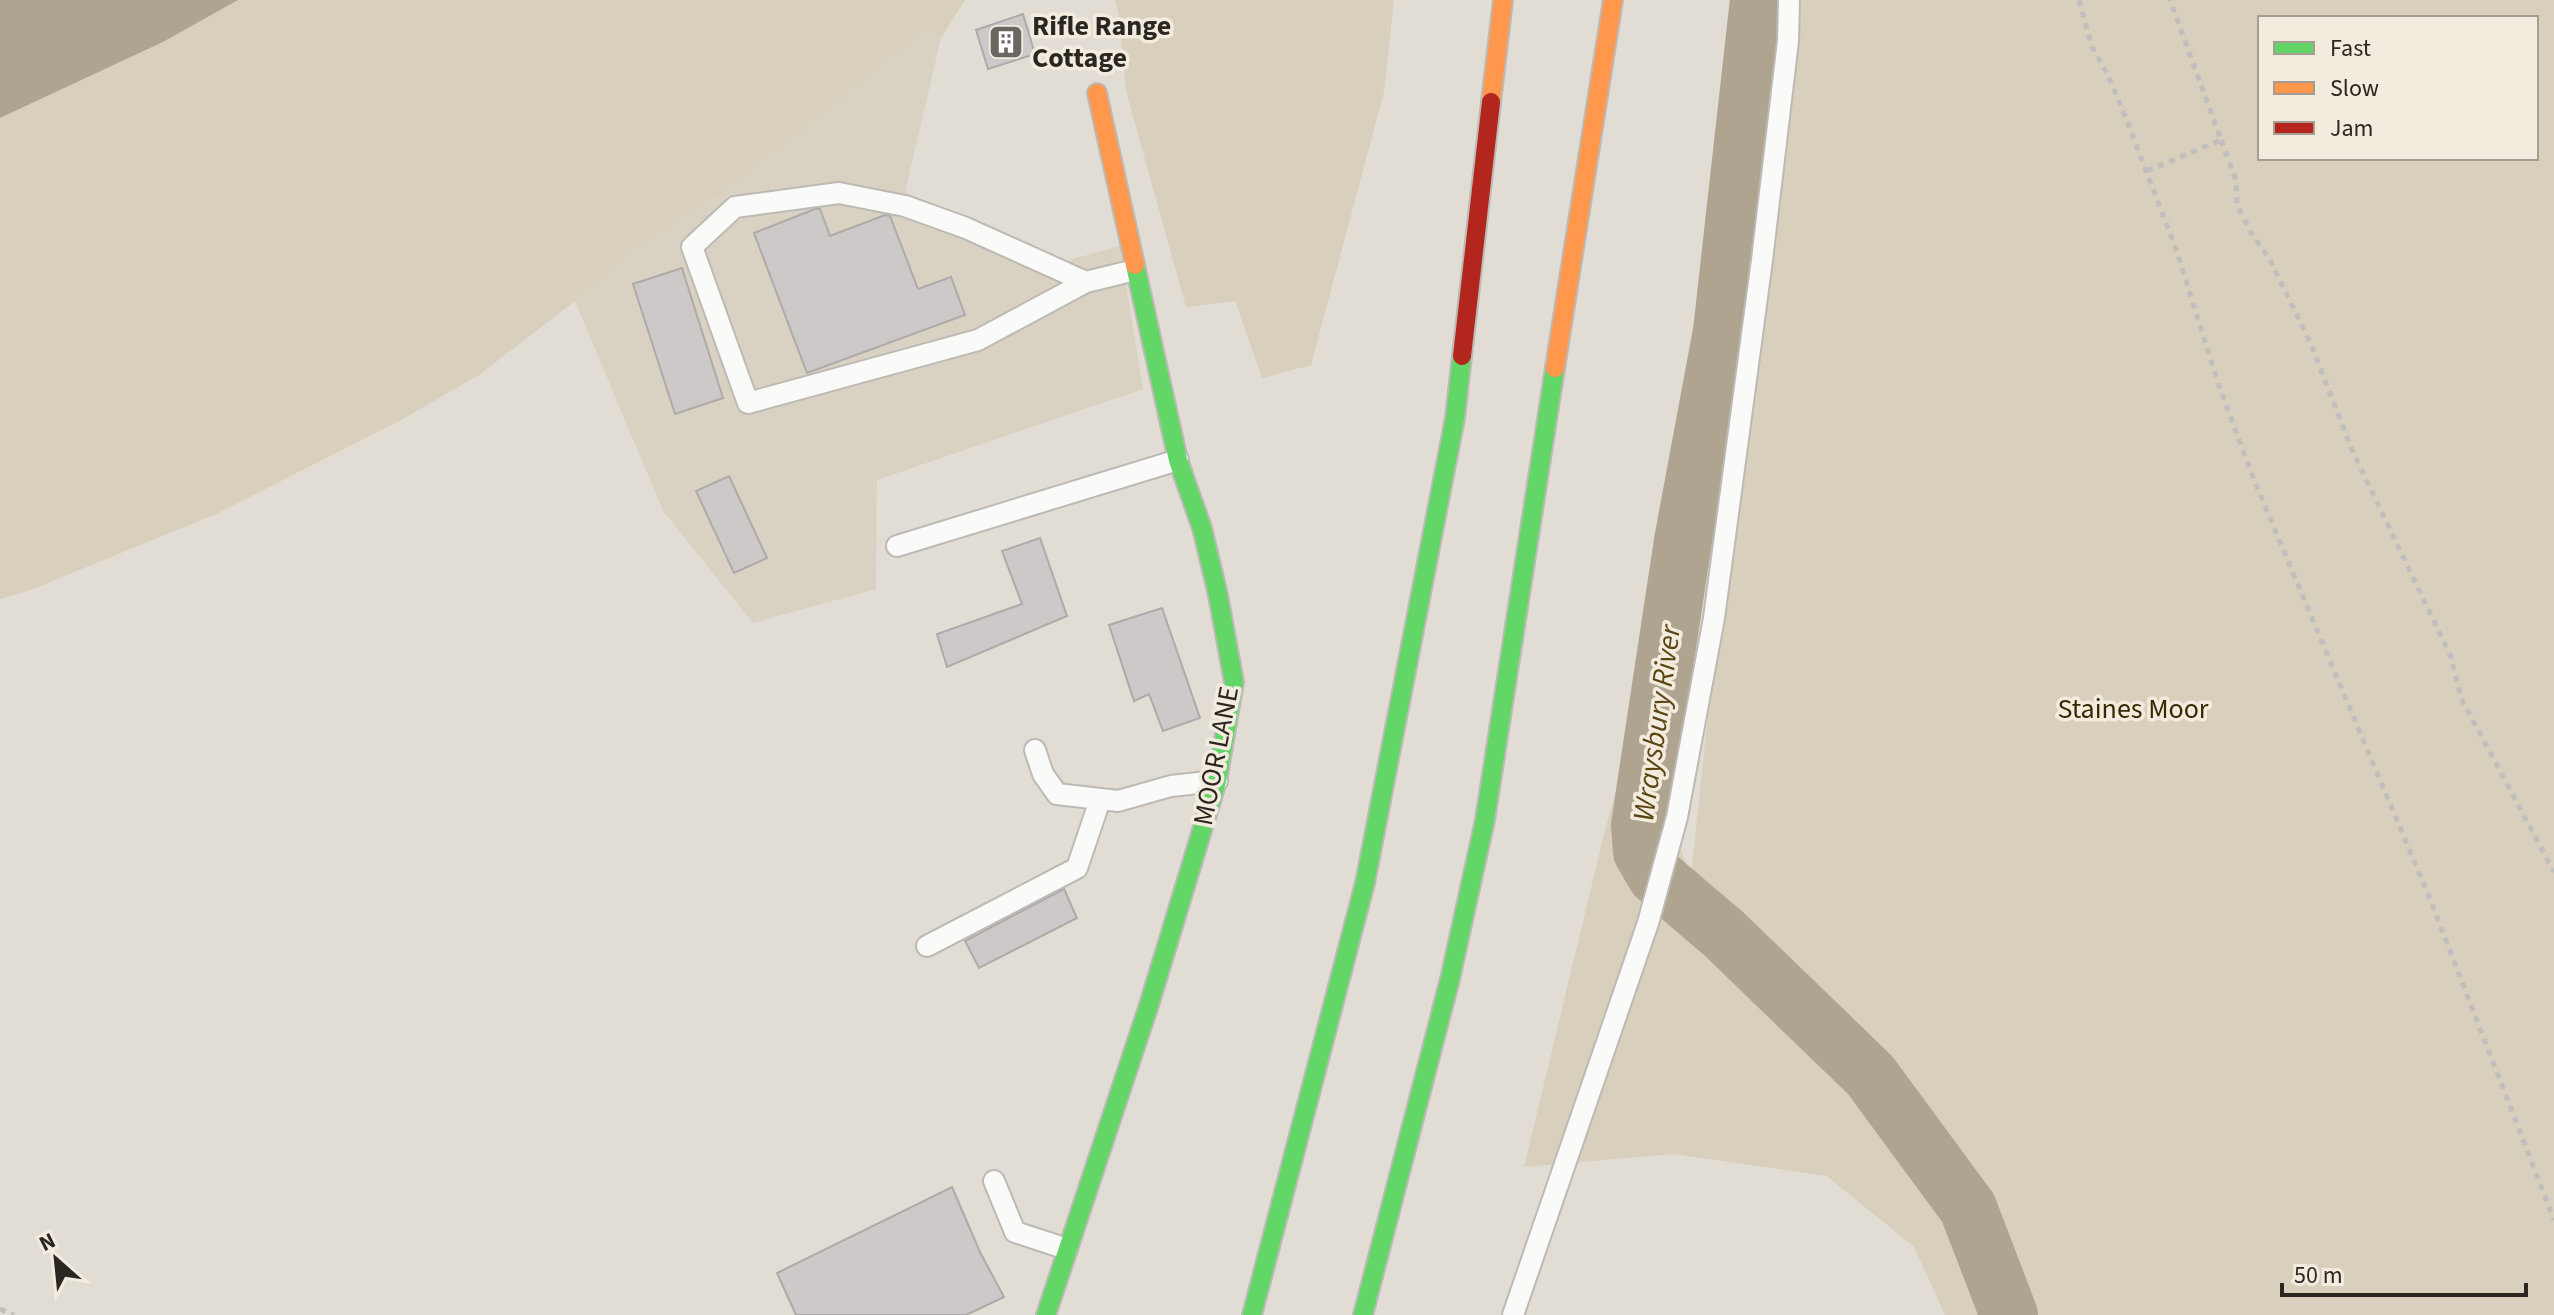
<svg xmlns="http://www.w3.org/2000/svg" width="2554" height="1315" viewBox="0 0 2554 1315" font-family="'Source Sans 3',sans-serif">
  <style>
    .built { fill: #d9d2c2 }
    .green { fill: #d8cfbc; fill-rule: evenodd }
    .water { fill: #afa48f }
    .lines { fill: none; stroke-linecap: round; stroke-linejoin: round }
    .river { stroke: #afa48f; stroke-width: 58 }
    .building { fill: #cdc9c9; stroke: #adaaa9; stroke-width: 2 }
    .lane-casing { stroke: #bdbab5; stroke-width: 24 }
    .fast-casing { stroke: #bdbab5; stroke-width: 22 }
    .slow-casing { stroke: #bdbab5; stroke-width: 22 }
    .jam-casing { stroke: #bdbab5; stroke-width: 22 }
    .path { stroke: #c0bfbd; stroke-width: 5; stroke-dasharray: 6 6; stroke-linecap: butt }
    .lane { stroke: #fafaf9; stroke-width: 20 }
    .fast { stroke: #63d668; stroke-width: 18 }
    .slow { stroke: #ff974d; stroke-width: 18 }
    .jam { stroke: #b3261e; stroke-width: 18 }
    .labels { text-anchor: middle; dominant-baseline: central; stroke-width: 7; stroke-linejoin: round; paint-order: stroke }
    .poi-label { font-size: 28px; font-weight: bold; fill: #2a2722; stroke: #f3ecde; text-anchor: start }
    .park-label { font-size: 28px; fill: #392903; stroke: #f3ecde }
    .street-label { font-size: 28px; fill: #2a2722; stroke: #f3ecde }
    .water-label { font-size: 30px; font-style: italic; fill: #5b4513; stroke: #f3ecde }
  </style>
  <rect width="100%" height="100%" fill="#e1ddd5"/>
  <!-- built -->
  <path class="built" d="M927,27l14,11 -36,154 160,69 55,-15 23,143 -266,91 -1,109 -123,34 -90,-112 -88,-210 63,-54 97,-63z"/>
  <!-- green -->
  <path class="green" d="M238,0h727l-24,38 -14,-10 -192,156 -97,63 -63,54 -96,74 -78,45 -185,94 -188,77 -28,8v-481l163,-76z
    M1115,0h279l-10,92 -73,273 -49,13 -27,-77 -49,6 -60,-216 -7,-76z
    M1800,0h754v1315h-609l-31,-68 -87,-71 -154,-22 -149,13 80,-333 29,-104 58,146 27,-256zM2260,18h276v140h-276z"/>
  <!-- water -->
  <path class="water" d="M0,0h238l-75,42 -163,76z"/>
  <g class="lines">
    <!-- river -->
    <path class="river" d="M1759,0l-37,331 -39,210 -43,284 2,27 14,24 68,58 146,141 98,133 41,107"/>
  </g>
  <!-- building -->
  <path class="building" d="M1023,14l12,40 -47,15 -12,-39z
    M815,209h5l10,27 55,-21 5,1 28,73 33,-12 14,38 -158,58 -53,-140z
    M682,268l41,130 -48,16 -42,-130z
    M729,476l38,82 -33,15 -38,-82z
    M1040,538l27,78 -120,51 -10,-33 85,-30 -20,-53z
    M1162,608l38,110 -37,13 -14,-37 -15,7 -25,-76z
    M1064,889l13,29 -98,50 -14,-27z
    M952,1187l28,65 24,45 -38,18h-170l-19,-42z"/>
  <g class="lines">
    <!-- lane casing -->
    <g class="lane-casing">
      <path id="lane" d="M1086,282l-120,-54 -61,-22 -66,-13 -104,14 -43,40 56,156 230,-63 108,-58 49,-12
        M897,546l281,-86
        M1035,750l8,24 14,20 61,7 53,-15 46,-5
        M927,946l150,-78 23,-68
        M994,1181l21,51 52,17
        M1513,1315l135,-392 29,-106 37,-199 48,-358 26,-219 1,-41"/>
    </g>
    <!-- fast casing -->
    <g class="fast-casing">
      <path id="fast" d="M1046,1315l103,-310 68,-224 17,-99 -16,-87 -16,-67 -24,-68 -43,-195
        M1252,1315l113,-432 90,-465 7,-62
        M1363,1315l87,-336 35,-159 70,-452"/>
    </g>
    <!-- slow casing -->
    <g class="slow-casing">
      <path id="slow" d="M1097,93l38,172
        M1491,102l12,-102
        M1555,368l58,-368"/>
    </g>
    <!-- jam casing -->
    <g class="jam-casing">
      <path id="jam" d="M1462,356l29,-254"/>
    </g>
    <!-- path -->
    <path class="path" d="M2079,0l13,47 16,28 19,46 49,128 42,134 34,92 178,424 124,321
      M2221,140l15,40 1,25 14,28 18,25 41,84 42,108 99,207 10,41 93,174
      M2147,171l74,-31 -51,-140
      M0,1309l14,6"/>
    <!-- lane -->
    <use href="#lane" class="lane"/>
    <!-- fast -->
    <use href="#fast" class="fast"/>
    <!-- slow -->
    <use href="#slow" class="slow"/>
    <!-- jam -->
    <use href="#jam" class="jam"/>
  </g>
  <!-- icons -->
  <defs>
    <g id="building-square" transform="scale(1.8)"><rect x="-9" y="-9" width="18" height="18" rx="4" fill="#6a6761" stroke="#f3ecde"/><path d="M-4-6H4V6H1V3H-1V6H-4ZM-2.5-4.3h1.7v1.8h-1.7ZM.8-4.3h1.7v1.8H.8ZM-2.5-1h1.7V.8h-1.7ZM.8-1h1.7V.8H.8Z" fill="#fff"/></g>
  </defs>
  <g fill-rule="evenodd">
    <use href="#building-square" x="1006" y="42"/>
  </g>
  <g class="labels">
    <!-- poi labels -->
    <g class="poi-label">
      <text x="1032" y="26">Rifle Range<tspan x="1032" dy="32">Cottage</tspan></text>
    </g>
    <!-- park labels -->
    <g class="park-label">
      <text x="2133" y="709">Staines Moor</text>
    </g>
    <!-- street labels -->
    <g class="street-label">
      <text transform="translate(1216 756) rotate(-79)">MOOR LANE</text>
    </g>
    <!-- water labels -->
    <g class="water-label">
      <text transform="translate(1657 723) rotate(-82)">Wraysbury River</text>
    </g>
  </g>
  <!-- legend -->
  <rect x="2258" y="16" width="280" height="144" fill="#f3ecde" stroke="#a39d93" stroke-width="2"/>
  <rect x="2274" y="42" width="40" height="12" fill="#63d668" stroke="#a39d93" stroke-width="2"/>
  <text x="2330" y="56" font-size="24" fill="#2a2722">Fast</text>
  <rect x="2274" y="82" width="40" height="12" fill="#ff974d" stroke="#a39d93" stroke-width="2"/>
  <text x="2330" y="96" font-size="24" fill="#2a2722">Slow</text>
  <rect x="2274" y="122" width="40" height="12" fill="#b3261e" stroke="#a39d93" stroke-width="2"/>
  <text x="2330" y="136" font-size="24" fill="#2a2722">Jam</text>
  <!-- north arrow -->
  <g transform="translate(56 1259) rotate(333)" stroke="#f3ecde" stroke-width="6" paint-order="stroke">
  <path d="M0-6L14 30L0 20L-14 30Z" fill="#2a2722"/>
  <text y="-12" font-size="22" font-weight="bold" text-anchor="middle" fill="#2a2722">N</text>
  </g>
  <!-- scale -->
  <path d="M2282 1283v12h244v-12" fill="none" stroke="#2a2722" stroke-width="4"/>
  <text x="2294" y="1283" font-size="24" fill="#2a2722" stroke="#f3ecde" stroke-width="6" paint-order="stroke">50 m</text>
</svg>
